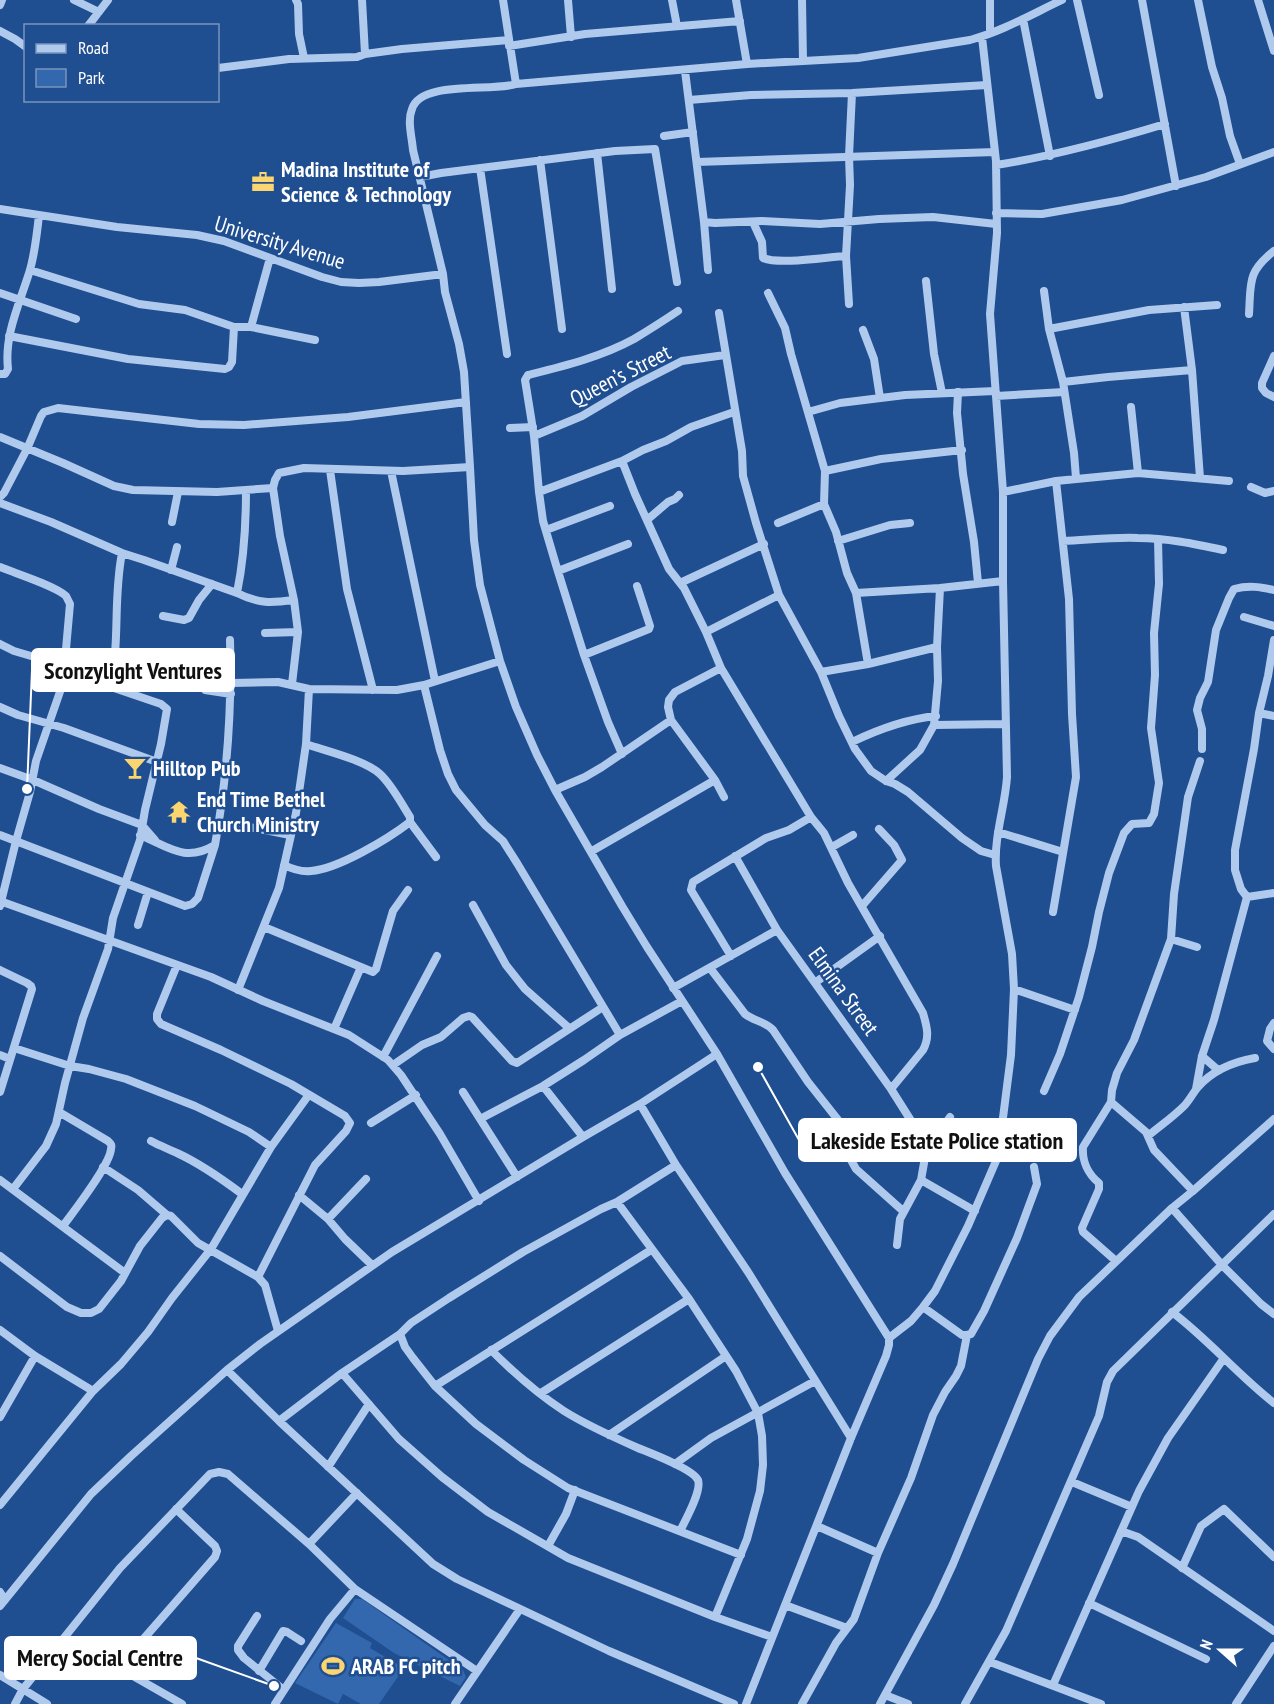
<svg xmlns="http://www.w3.org/2000/svg" width="1274" height="1704" viewBox="0 0 1274 1704" font-family="'PT Sans Narrow',sans-serif">
  <style>
    .green { fill: #3368ae }
    .lines { fill: none; stroke-linecap: round; stroke-linejoin: round }
    .minor { stroke: #b0caed; stroke-width: 8 }
    .labels { text-anchor: middle; dominant-baseline: central; stroke-width: 5; stroke-linejoin: round; paint-order: stroke }
    .poi-label { font-size: 22px; font-weight: bold; fill: #fff; stroke: #1f4e91; text-anchor: start }
    .street-label { font-size: 22px; fill: #fff; stroke: #1f4e91 }
    .leader { fill: none; stroke: #fff; stroke-width: 2 }
    .callout-dot { fill: #fff; stroke: #1f4e91; stroke-width: 2 }
    .callout { fill: #fff; stroke: #fff; stroke-width: 2 }
    .callout-label { font-size: 24px; text-anchor: middle; font-weight: bold; fill: #111 }
  </style>
  <rect width="100%" height="100%" fill="#1f4e91"/>
  <!-- green -->
  <path class="green" d="M355,1599h7l101,71 3,7 -6,9 -66,-33 -51,-35z
    M336,1623l36,20 -2,5 34,20 -25,36h-18l-18,-10 -5,10 -43,-21z"/>
  <g class="lines">
    <!-- minor -->
    <path class="minor" d="M74,0l25,12
      M296,0l2,4 1,30 5,24
      M362,0l3,54
      M503,0l13,84
      M568,0l3,37
      M672,0l5,26
      M736,0l11,64
      M802,0l1,61
      M1077,0l22,95
      M1142,0l34,186
      M1198,0l14,67 10,31 8,38 10,28
      M1258,0l16,51
      M0,5l2,-5
      M1023,19l27,137
      M88,26l20,-26
      M0,31l15,8 11,8
      M990,33v-33
      M509,46l76,-12 155,-13
      M218,68l71,-9 68,-2 8,-3 37,-5 107,-9
      M685,71l19,151 4,48
      M689,100l62,-5 101,-2 135,-8
      M664,136l29,-4
      M597,153l15,136
      M540,160l22,169
      M697,162l298,-10
      M996,165c58,-9 113,-24 169,-41
      M480,168l27,186
      M420,177l21,-4 174,-22 40,-2 22,133
      M0,209l117,18 80,8 27,6 98,36 19,5 18,1 20,-1 64,-8
      M996,213l46,1 80,-14 84,-23 68,-25
      M704,222l11,1 47,-2 58,3 59,-5 54,-2 63,7
      M753,222l9,20 1,16c16,7 64,-1 83,-2
      M30,270l109,34 46,6 49,17h17l64,13
      M926,281l8,73 8,39
      M1044,291l5,38 14,53 11,71 2,25
      M0,293l76,26
      M768,293l17,35 6,26 34,117 -1,33 12,28 11,41 9,20 12,71
      M849,304l-3,-48 4,-71 -1,-29 3,-63
      M1184,307l8,63 8,108
      M719,313l23,138 1,25 13,47 23,72 42,77 18,44 16,33 16,22 15,10 9,3 13,8 54,46 19,13 14,4
      M1249,314c2,-31 -2,-42 25,-63
      M251,327l19,-69
      M1049,329l100,-19 68,-5
      M863,330l11,29 6,39
      M9,336l119,23 97,10 4,-2 3,-5 2,-35
      M1274,356l-12,27v5l4,5 8,4
      M0,374h5l3,-5c-4,-35 12,-66 22,-99 5,-18 7,-36 9,-55
      M1063,382l45,-5 84,-7
      M958,392l-1,21 6,61 11,68 4,41
      M996,396l68,-4
      M1131,407l7,66
      M808,412l32,-9 65,-8 90,-4
      M510,428l23,-1
      M534,436l48,-20 49,-29 51,-26 43,-6
      M0,437l63,26 51,23 19,4 84,2 56,-4
      M622,461l13,33 34,75 15,19 22,44 15,36 90,149 13,16 24,50 75,130c4,14 7,24 0,37l-32,39
      M330,470l17,119 26,101
      M391,471l44,210
      M825,471l56,-12 81,-9
      M1251,487l14,6 9,-2
      M539,492l83,-31 21,-11 23,-9 25,-14 43,-15
      M1003,492l53,-11 82,-8 91,8
      M0,497l4,-4 23,-44 14,-33 3,-4 14,-4 141,16 45,1 104,-8 118,-15
      M0,503l51,19 71,31 22,7 93,33c22,11 34,10 57,7
      M647,520l21,-18 7,-3 4,-4
      M172,522l6,-30
      M778,523l46,-19
      M546,530l64,-24
      M838,541l52,-16 20,-2
      M1063,541c25,-1 50,-4 75,-3 29,0 57,6 85,12
      M0,567c14,6 56,19 66,29 1,2 3,6 4,8l-7,79 -27,78 -6,31 -14,49 -16,65
      M171,570l6,-23
      M558,571l70,-27
      M1003,581l-63,7 -3,59 1,34 -4,44 71,-1
      M680,583l84,-39
      M237,593c7,-34 9,-68 9,-103
      M856,593l84,-5
      M163,616l21,4 5,-2 10,-18 13,-16
      M1244,617l30,9
      M706,632l73,-37
      M265,633l33,-1
      M0,644l14,7 51,15
      M584,655l65,-26 1,-3 -13,-40
      M721,668l-46,24 -6,8 -1,7 3,13 44,60 9,17
      M821,672l47,-8 69,-17
      M203,675l1,13 1,2 26,4
      M231,683l47,-1 31,7 88,1 27,-5 76,-24
      M292,684l6,-52 -4,-32 -14,-64 -7,-48 2,-8 4,-7 25,-5 99,3 67,-4
      M424,685l16,65 8,24 8,16 29,35 18,16 14,22 103,172
      M111,687c9,-45 2,-89 11,-134
      M0,707l18,8 46,13 93,34
      M1259,713l15,3
      M852,742c27,-13 55,-23 84,-26
      M306,744c20,7 59,16 74,30 12,11 21,29 30,43v5l26,35
      M1202,749v-20l-5,-19 3,-12 8,-16 8,-52 13,-32 5,-9c15,-4 26,-2 40,1
      M622,754l-14,-32 -24,-67 -28,-90 -13,-44 -4,-29 -5,-56 -9,-56 3,-5c36,-9 73,-18 106,-36 15,-9 29,-18 44,-28
      M0,768l33,12 66,29 43,16 13,15
      M886,781l34,-31 14,-25
      M555,790l30,-13 17,-10 69,-47
      M219,823l25,3 46,9
      M998,832l65,20
      M0,835l185,71 7,-2 6,-6 17,-53
      M140,835c29,12 45,28 75,10 12,-67 17,-136 15,-205
      M832,847l21,-12
      M592,851l123,-71
      M735,856l42,74 114,159 36,57
      M284,865c8,4 17,7 27,6 27,-2 77,-32 99,-49
      M1247,897l-6,-8 -6,-19v-20l19,-101 5,-36 9,-37 6,-36
      M1247,897l27,-4
      M0,901l211,76 52,24 86,34 39,25 13,15 39,59 39,67
      M473,905l33,60 19,24 44,39
      M862,906l40,-46 -8,-15 -15,-16
      M1053,912l23,-135 -4,-63 -3,-115 -13,-118
      M138,925l10,-33
      M264,927l109,45 3,-3 17,-58 15,-21
      M1171,939l26,8
      M731,956l-40,-66 2,-8 73,-44 23,-8 22,-13
      M177,965l-20,49v5l4,5 60,26 70,34 54,32 5,7 -4,8 -31,34 -57,112
      M710,968l35,46c9,7 21,8 28,16l35,52 38,48 3,7 -3,14 10,18 47,42
      M0,970l27,13 4,3 1,3 -32,103
      M816,982l64,-46
      M673,988l104,-58
      M1014,989l61,21
      M238,990l41,-102 17,-75 10,-69 3,-55
      M1274,1023l-4,6 -3,12 7,8
      M334,1029l27,-62
      M14,1048l56,18 19,3 37,10 69,27 54,26 22,15
      M0,1055l10,4
      M1202,1056l16,14
      M383,1057l54,-101
      M393,1065l29,-20 19,-8 22,-19 6,-2 3,1 40,44 5,2 86,-56
      M543,1086l40,51
      M1196,1089l6,-33 12,-36 33,-123
      M1044,1091l16,-37 19,-57 13,-50 7,-35 10,-39 15,-40 8,-9 17,-1 5,-9 5,-31 -8,-55 4,-53 -1,-42 5,-49 -1,-45
      M463,1092l54,85
      M1111,1102l35,30 8,18 39,41
      M640,1104l36,61 72,107 103,166
      M59,1112l49,29c3,3 4,3 3,8 -1,16 -37,62 -48,77
      M480,1119l63,-33 41,-26 36,-25 62,-34
      M371,1123l45,-28
      M1148,1136c12,-10 25,-19 36,-30 5,-5 9,-13 14,-19 15,-17 34,-25 57,-29
      M151,1141c9,5 18,8 26,12 24,11 45,26 65,41
      M103,1167l35,23 29,25 4,1 27,27 60,34 7,8 13,46
      M0,1180l125,93
      M921,1180l54,31
      M13,1189l33,-43 10,-22 9,-41 18,-65 25,-69 5,-31 27,-78 5,-30 16,-66 6,-35 -6,-5 -50,-17 -47,-10
      M299,1195l29,24 17,20 27,26
      M617,1202l72,97 47,72 22,42 4,23 1,29 -3,26 -13,48 -32,78
      M1172,1208l50,57 39,39 13,10
      M328,1219l38,-40
      M897,1245l3,-26 21,-39 6,-34 12,-13 11,-16
      M0,1256l67,51 14,6h10l8,-4 22,-28 19,-35 22,-28 5,-3
      M1116,1261l-33,-29 -1,-4 17,-39v-6c-11,-9 -17,-22 -16,-36l28,-45 1,-12 5,-17 17,-33 37,-101 3,-45 14,-97 12,-36
      M923,1307l39,28h5
      M1172,1312c37,28 66,63 102,91
      M0,1330l35,26 58,35
      M400,1334l5,13 8,11 22,28 41,38 48,36 44,28 173,67
      M889,1338l22,-17 12,-14 12,-16 33,-65 28,-65 3,-12 12,-94 3,-66 -2,-35 -16,-88c-2,-30 9,-59 11,-89l-4,-196v-89l-13,-178 7,-81 -1,-72 -14,-124
      M491,1350c22,22 47,44 73,61 24,15 49,26 74,37 12,5 55,21 60,32 4,11 -13,41 -18,51
      M227,1370l52,51 154,143 24,15 152,72 125,53
      M342,1373l57,66 43,38 46,35 80,46 147,59 57,20
      M435,1386l216,-136
      M541,1393l148,-94
      M0,1417l35,-61
      M279,1421l63,-48 58,-39 11,-11 38,-25 74,-46 78,-43 16,-7 59,-37
      M609,1435l117,-79
      M675,1464l36,-26 104,-57
      M328,1467l41,-63
      M1072,1482l60,25
      M0,1505l93,-114 28,-27 27,-32 24,-34 39,-49 60,-102 37,-51
      M817,1526l61,27
      M1121,1531l17,6 136,94
      M309,1544l48,-51
      M548,1546l18,-32 9,-24
      M1182,1568l19,-42 23,-17 50,48
      M0,1592l5,8
      M1089,1603l117,56
      M785,1605l62,23
      M0,1606l91,-112 40,-38 96,-86 33,-26 132,-92 191,-115 57,-33 77,-50
      M257,1616l-19,30v4l6,8 40,32
      M65,1637l117,67
      M990,1662l111,42
      M119,1667l96,-110 2,-6 -2,-5 -39,-37
      M259,1671l24,-40 4,1 14,9
      M0,1675l47,29
      M1053,1685l86,-194 29,-53 56,-80
      M885,1695l23,9
      M15,1704l8,-15 97,-121 90,-94 9,-2 9,2 81,70 46,45 122,82
      M275,1704l55,-85 25,-30
      M455,1704l65,-95
      M746,1704l105,-266 35,-82 3,-11v-7l-104,-165 -68,-119 -70,-107 -25,-41 -67,-116 -18,-35 -21,-48 -16,-46 -20,-76 -6,-45 -4,-73 -6,-95 -5,-28 -14,-52 -2,-18 -30,-124c-1,-13 -6,-29 -1,-41 9,-29 80,-17 104,-25l231,-20 111,-6 112,-18c33,-9 62,-26 92,-40
      M802,1704l34,-61 18,-24 24,-66 33,-75 22,-63 12,-23 11,-16 5,-10 6,-31 4,-1 13,-23 33,-73 20,-54 -3,-17
      M880,1704l54,-99 19,-41 85,-205 12,-23 29,-39 93,-89 21,-17 81,-72
      M965,1704l41,-73 93,-215 8,-34 6,-11 161,-157
      M1236,1704l38,-58"/>
  </g>
  <!-- icons -->
  <defs>
    <g id="office-bare" transform="scale(1.8)"><path d="M-6-3h4V-5.5h4V-3h4V5H-6ZM-1-4.5V-3h2v-1.5ZM-6 0V1H6V0Z" fill="#fbd670" stroke="#1f4e91" stroke-width="2.5" paint-order="stroke"/></g>
    <g id="bar-bare" transform="scale(1.8)"><path d="M-6-5H6L.8 .8V4.5H3.5V6h-7V4.5H-.8V.8Z" fill="#fbd670" stroke="#1f4e91" stroke-width="2.5" paint-order="stroke"/></g>
    <g id="temple-bare" transform="scale(1.8)"><path d="M0-6L5-2H3V0L6.5 2.5H4V6H1.5V3h-3V6H-4V2.5H-6.5L-3 0V-2H-5Z" fill="#fbd670" stroke="#1f4e91" stroke-width="2.5" paint-order="stroke"/></g>
    <g id="stadium-bare" transform="scale(1.8)"><path d="M0-5a6.5 5 0 1 0 0 10a6.5 5 0 1 0 0-10ZM-3.5-1.8h7v3.6h-7Z" fill="#fbd670" stroke="#1f4e91" stroke-width="2.5" paint-order="stroke"/></g>
  </defs>
  <g fill-rule="evenodd">
    <use href="#office-bare" x="263" y="182"/>
    <use href="#bar-bare" x="135" y="768"/>
    <use href="#temple-bare" x="179" y="812"/>
    <use href="#stadium-bare" x="333" y="1666"/>
  </g>
  <g class="labels">
    <!-- poi labels -->
    <g class="poi-label">
      <text x="281" y="169">Madina Institute of<tspan x="281" dy="25">Science &amp; Technology</tspan></text>
      <text x="153" y="768">Hilltop Pub</text>
      <text x="197" y="799">End Time Bethel<tspan x="197" dy="25">Church Ministry</tspan></text>
      <text x="351" y="1666">ARAB FC pitch</text>
    </g>
    <!-- street labels -->
    <g class="street-label">
      <text transform="translate(280 242) rotate(17)">University Avenue</text>
      <text transform="translate(620 375) rotate(-27)">Queen’s Street</text>
      <text transform="translate(844 991) rotate(54)">Elmina Street</text>
    </g>
  </g>
  <!-- callouts -->
  <path class="leader" d="M27 789L32 670M758 1067L799 1140M274 1686L196 1658"/>
  <g class="callout-dot">
    <circle cx="27" cy="789" r="6"/>
    <circle cx="758" cy="1067" r="6"/>
    <circle cx="274" cy="1686" r="6"/>
  </g>
  <g class="callout">
    <rect x="32" y="649" width="202" height="42" rx="6"/>
    <rect x="799" y="1119" width="277" height="42" rx="6"/>
    <rect x="5" y="1637" width="191" height="42" rx="6"/>
  </g>
  <g class="callout-label">
    <text x="133" y="679">Sconzylight Ventures</text>
    <text x="937" y="1149">Lakeside Estate Police station</text>
    <text x="100" y="1666">Mercy Social Centre</text>
  </g>
  <!-- legend -->
  <rect x="24" y="24" width="195" height="78" fill="#1f4e91" stroke="#7995bd" stroke-width="1.5"/>
  <rect x="36" y="44" width="30" height="9" fill="#b0caed" stroke="#7995bd" stroke-width="1.5"/>
  <text x="78" y="54" font-size="18" fill="#ffffff">Road</text>
  <rect x="36" y="69" width="30" height="18" fill="#3368ae" stroke="#7995bd" stroke-width="1.5"/>
  <text x="78" y="84" font-size="18" fill="#ffffff">Park</text>
  <!-- north arrow -->
  <g transform="translate(1220 1650) rotate(291)" stroke="#1f4e91" stroke-width="4.5" paint-order="stroke">
  <path d="M0-4.5L10 22L0 15L-10 22Z" fill="#ffffff"/>
  <text y="-9" font-size="16" font-weight="bold" text-anchor="middle" fill="#ffffff">N</text>
  </g>
</svg>
